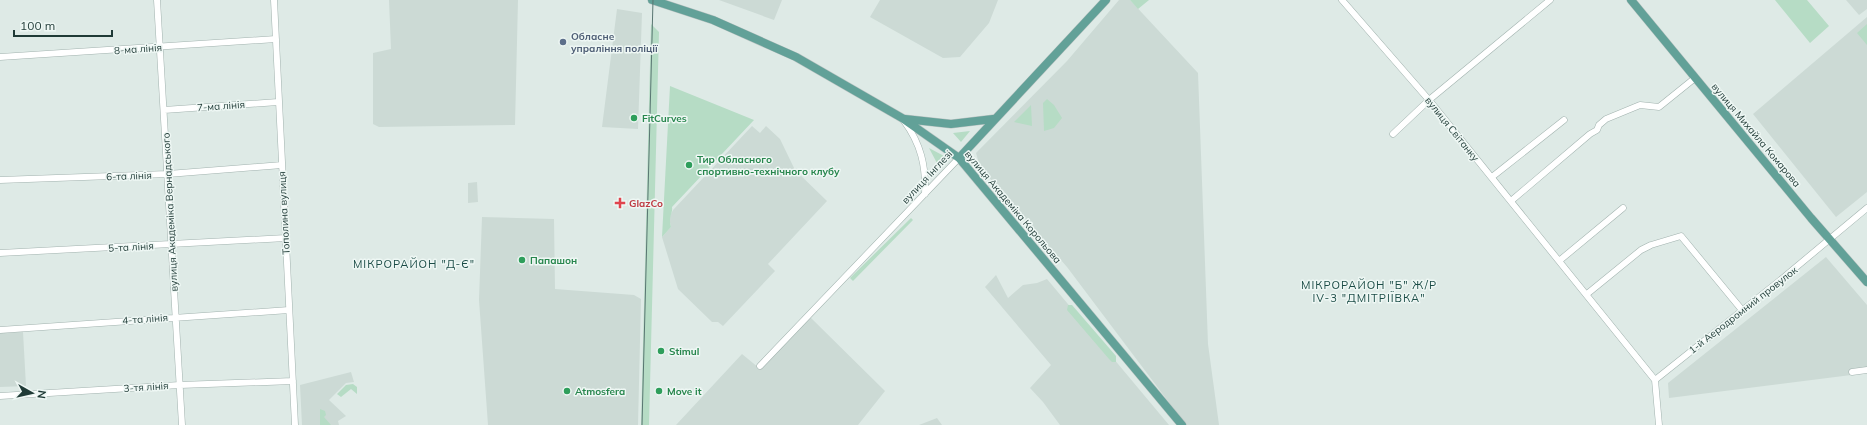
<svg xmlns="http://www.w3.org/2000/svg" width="1867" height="425" viewBox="0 0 1867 425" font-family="Mulish,sans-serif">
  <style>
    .built { fill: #ccdad5 }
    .green { fill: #b6dcc5 }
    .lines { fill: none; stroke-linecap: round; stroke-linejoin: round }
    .minor-casing { stroke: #a1b2ae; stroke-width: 7 }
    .major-casing { stroke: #bcc4c3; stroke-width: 9 }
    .minor { stroke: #fff; stroke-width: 6 }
    .major { stroke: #62a198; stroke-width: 8 }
    .tram { stroke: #597672; stroke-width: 1 }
    .service-dot { fill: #5c6f8a; stroke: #eef7f4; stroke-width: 1.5 }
    .leisure-dot { fill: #2e9e5b; stroke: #eef7f4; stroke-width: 1.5 }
    .health-dot { fill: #e0444e; stroke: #eef7f4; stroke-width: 1.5 }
    .labels { text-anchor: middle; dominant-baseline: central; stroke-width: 3; stroke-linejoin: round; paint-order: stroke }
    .service-label { font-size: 10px; font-weight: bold; fill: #4e5e75; stroke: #eef7f4; text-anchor: start }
    .street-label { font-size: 10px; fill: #1f3a36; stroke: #eef7f4 }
    .leisure-label { font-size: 10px; font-weight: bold; fill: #27864d; stroke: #eef7f4; text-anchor: start }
    .health-label { font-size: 10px; font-weight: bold; fill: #be3a42; stroke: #eef7f4; text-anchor: start }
    .neighbourhood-label { font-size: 11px; letter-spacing: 1px; fill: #1b4c46; stroke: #eef7f4 }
  </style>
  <rect width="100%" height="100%" fill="#deeae6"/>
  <!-- built -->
  <path class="built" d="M389,0h129l-3,125 -136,2 -6,-3v-71l18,-4z
    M719,0h63l-8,20z
    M880,0h118l-9,23 -29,34 -17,1 -73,-41z
    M1119,0h11l68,73 10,271 11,81h-33l-119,-158 -87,-100 -4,-14 91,-92z
    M1846,0h21v9l-8,6z
    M617,9l25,4 -4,116 -36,-2z
    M1867,17v175l-31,25 -83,-103z
    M752,126l8,7 6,-7 14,13 15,31 32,31 -59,63 7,7 -52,55 -5,-4h-6l-34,-33 -16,-52 9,-10 -2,-9 4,-8z
    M477,182l1,20 -10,1v-20z
    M482,217l72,2 1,70 79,6 7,4 -3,126h-150l-9,-125z
    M1826,257l41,48v68l-198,25 -1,-15z
    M996,275l12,23 15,-13 14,-2 10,-4 122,146h-109l-17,-23 -13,-14 21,-23 -66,-78z
    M810,317l75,74 -27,34h-182l66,-71 17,14z
    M23,332l3,54 -26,1v-54z
    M351,372l3,10 -8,1 -17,17 17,16 -8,5 1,4h-37l-2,-40z
    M937,418l5,7h-23z"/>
  <!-- green -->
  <path class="green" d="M1130,0h19l-11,9z
    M1775,0h32l22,26 -19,17z
    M651,24l8,8 -10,393h-8z
    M1867,24v21l-10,-12z
    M670,86l84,34 -82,87c1,7 -4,9 -1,20l-9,10z
    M1047,99l7,6 8,13 -8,10 -10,3 -1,-28z
    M1031,105l1,21 -18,-4z
    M970,131l-9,11 -8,-9z
    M929,148l15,8 -6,9z
    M911,218l2,2 -60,61 -3,-3z
    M1068,305h4l44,51v6h-4l-3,-3 -42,-49z
    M353,384l4,3v7l-6,-5 -10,8 -4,-3 9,-9z
    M320,409l5,2 1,4 -2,2 7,8h-11z"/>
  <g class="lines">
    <!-- minor casing -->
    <g class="minor-casing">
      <path id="minor" d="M157,0l25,425
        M274,0l21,425
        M1342,0l87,100 226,280 4,45
        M0,57l276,-18
        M164,110l114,-8
        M904,121c17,23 22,45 21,73
        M1393,134l36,-34 121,-100
        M1492,177l72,-57
        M0,180l168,-6 114,-9
        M1511,201l79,-67 7,-4 2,-5 7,-6 34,-14 19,2 36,-29
        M0,253l286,-15
        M1559,261l64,-53
        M1587,294l54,-44 10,-5 30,-9 61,74
        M0,330l289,-20
        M760,366l199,-208
        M1852,372l15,-2
        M1655,380l128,-102 84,-70
        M0,396l180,-11 113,-4"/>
    </g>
    <!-- major casing -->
    <g class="major-casing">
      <path id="major" d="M652,0l61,20 83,37 106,61 57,40 223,267
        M1631,0l180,218 56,64
        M905,119l46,5 42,-5
        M959,158l147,-158"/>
    </g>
    <!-- minor -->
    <use href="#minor" class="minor"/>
    <!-- major -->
    <use href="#major" class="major"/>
    <!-- tram -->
    <path class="tram" d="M642,425l11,-425"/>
  </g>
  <!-- markers -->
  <circle class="service-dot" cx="563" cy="42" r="4"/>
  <g class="leisure-dot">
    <circle cx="634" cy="118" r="4"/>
    <circle cx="689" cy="165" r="4"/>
    <circle cx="522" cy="260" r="4"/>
    <circle cx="661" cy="351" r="4"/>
    <circle cx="567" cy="391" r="4"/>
    <circle cx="659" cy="391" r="4"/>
  </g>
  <path class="health-dot" d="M618 197h4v4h4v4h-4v4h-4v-4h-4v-4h4z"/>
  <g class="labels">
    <!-- service labels -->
    <g class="service-label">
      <text x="571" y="36">Обласне<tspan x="571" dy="12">упраління поліції</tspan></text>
    </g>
    <!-- street labels -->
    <g class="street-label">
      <text transform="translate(138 49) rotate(-4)">8-ма лінія</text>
      <text transform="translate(221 106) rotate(-4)">7-ма лінія</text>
      <text transform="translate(1452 129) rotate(51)">вулиця Світанку</text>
      <text transform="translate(1756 135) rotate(50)">вулиця Михайла Комарова</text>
      <text transform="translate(129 176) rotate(-2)">6-та лінія</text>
      <text transform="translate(927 177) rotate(-47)">вулиця Інглезі</text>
      <text transform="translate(1013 207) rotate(50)">вулиця Академіка Корольова</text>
      <text transform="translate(170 212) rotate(-93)">вулиця Академіка Вернадського</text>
      <text transform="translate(284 213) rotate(-93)">Тополина вулиця</text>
      <text transform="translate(131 247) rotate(-3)">5-та лінія</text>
      <text transform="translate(1743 310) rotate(-38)">1-й Аеродромний провулок</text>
      <text transform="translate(145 319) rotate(-4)">4-та лінія</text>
      <text transform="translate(146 387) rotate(-4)">3-тя лінія</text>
    </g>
    <!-- leisure labels -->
    <g class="leisure-label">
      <text x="642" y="118">FitCurves</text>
      <text x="697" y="159">Тир Обласного<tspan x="697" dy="12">спортивно-технічного клубу</tspan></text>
      <text x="530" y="260">Папашон</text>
      <text x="669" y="351">Stimul</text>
      <text x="575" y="391">Atmosfera</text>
      <text x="667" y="391">Move it</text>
    </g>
    <!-- health labels -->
    <g class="health-label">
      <text x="629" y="203">GlazCo</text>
    </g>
    <!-- neighbourhood labels -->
    <g class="neighbourhood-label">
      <text x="414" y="264">МІКРОРАЙОН "Д-Є"</text>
      <text x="1369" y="285">МІКРОРАЙОН "Б" Ж/Р<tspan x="1369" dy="13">IV-3 "ДМІТРІЇВКА"</tspan></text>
    </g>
  </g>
  <!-- north arrow -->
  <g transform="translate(32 393) rotate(98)" stroke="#eef7f4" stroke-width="3" paint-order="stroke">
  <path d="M0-3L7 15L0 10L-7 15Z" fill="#1f3a36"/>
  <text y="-6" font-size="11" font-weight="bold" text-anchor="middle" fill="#1f3a36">N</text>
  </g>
  <!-- scale -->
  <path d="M14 30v6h98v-6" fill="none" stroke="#1f3a36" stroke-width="2"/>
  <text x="20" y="30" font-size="12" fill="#1f3a36" stroke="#eef7f4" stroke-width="3" paint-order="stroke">100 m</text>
</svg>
